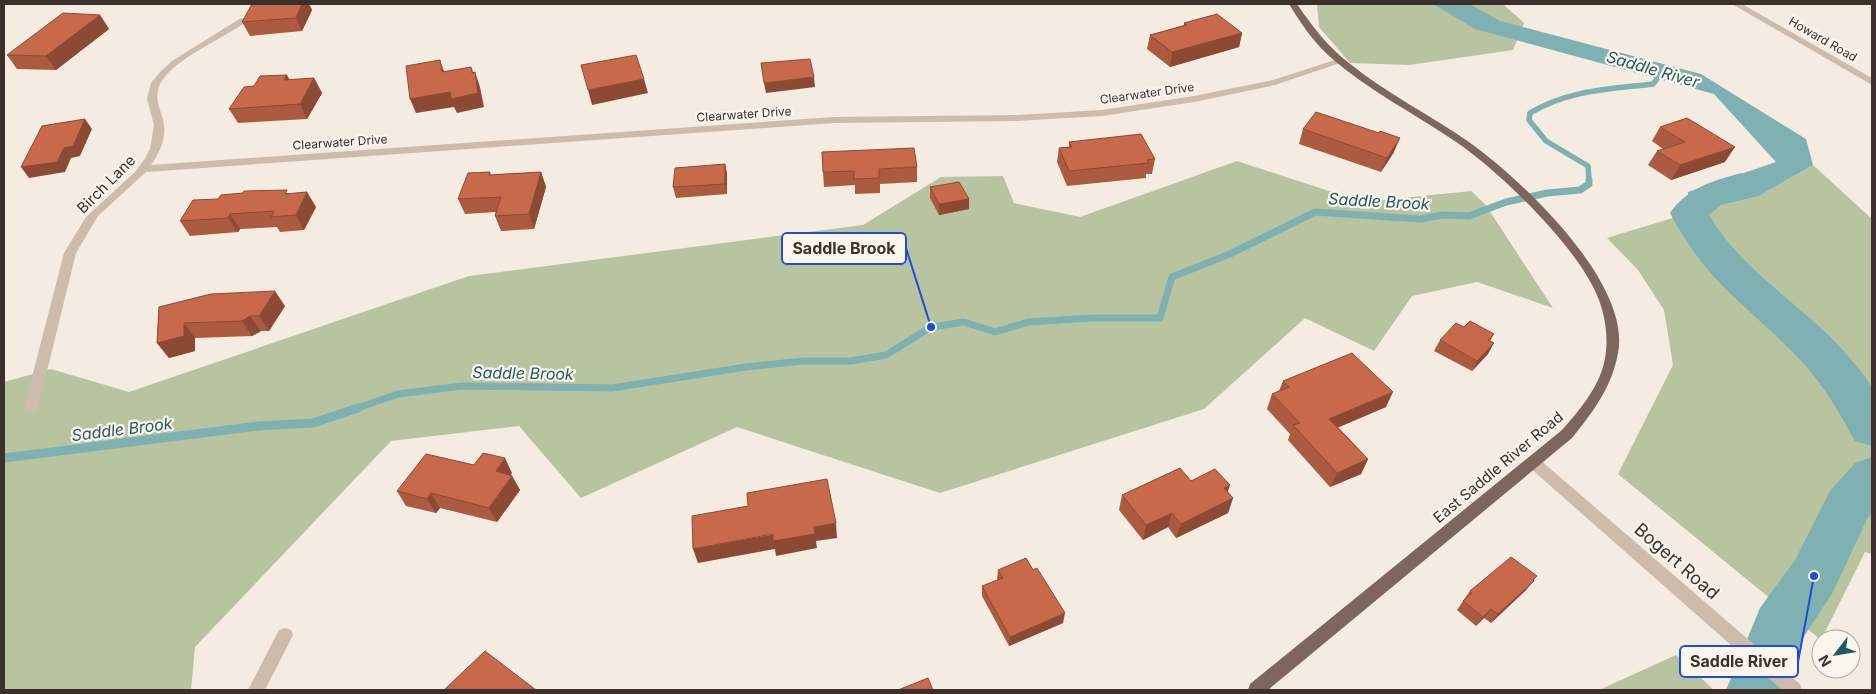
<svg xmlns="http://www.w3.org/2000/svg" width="1876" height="694" viewBox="0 0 1876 694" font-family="Inter,sans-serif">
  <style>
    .green { fill: #b8c4a0 }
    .water { fill: #7fb0b2 }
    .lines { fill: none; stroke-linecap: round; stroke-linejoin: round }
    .stream-far2 { stroke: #7fb0b2; stroke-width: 5.5 }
    .stream-far1 { stroke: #7fb0b2; stroke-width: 7 }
    .stream { stroke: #7fb0b2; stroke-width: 9 }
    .river { fill: #7fb0b2; fill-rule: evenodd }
    .minor { fill: #cdbbac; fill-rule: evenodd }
    .major { fill: #7d675c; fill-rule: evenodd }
    .wall { fill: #ac5a40 }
    .shaded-wall { fill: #8c4a34 }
    .building { fill: #c8694b; stroke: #8c4a34 }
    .labels { text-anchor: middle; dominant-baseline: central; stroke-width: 4.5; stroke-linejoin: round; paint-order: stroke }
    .far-street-label { font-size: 12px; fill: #3b302b; stroke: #fbf5ee }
    .street-label { font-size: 15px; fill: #3b302b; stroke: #fbf5ee }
    .water-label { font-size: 16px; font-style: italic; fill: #1f5a5e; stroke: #fbf5ee }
    .near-street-label { font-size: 18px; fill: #3b302b; stroke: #fbf5ee }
    .leader { fill: none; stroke: #1d4ed8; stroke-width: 2 }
    .callout-dot { fill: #1d4ed8; stroke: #fbf5ee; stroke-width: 2 }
    .callout { fill: #fbf5ee; stroke: #1d4ed8; stroke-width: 2 }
    .callout-label { font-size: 16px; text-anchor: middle; font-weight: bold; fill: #3b302b }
  </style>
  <rect width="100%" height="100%" fill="#f4ebe1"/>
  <!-- green -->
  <path class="green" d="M1317,4h186l21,19 -11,27 -104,15 -59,-2 -31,-36z
    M1237,161l126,41 108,-11 14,13 68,104 -76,-26 -65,14 -38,55 -69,-33 -101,91 -264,84 -203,-66 -156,71 -62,-72 -128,15 -196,206 -4,43h-187v-308l47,-13 78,23 340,-116 394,-51 78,-48 62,-1 11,27 66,14z
    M1813,165l59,54v335l-7,-2 -44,88 -203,-166 55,-109 -9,-55 -26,-40 -31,-32 82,-25 70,-17z
    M1676,655l38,35h-115z"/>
  <!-- water -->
  <path class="water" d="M1433,4h37l30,17 201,53 105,65 7,26 -54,31 -70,17 -1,-21 88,-30 -62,-68 -239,-65z"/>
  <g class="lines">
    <!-- stream-far2 -->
    <path class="stream-far2" d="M1589,182l-1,-16 -42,-25 -17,-21 1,-7c38,-23 80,-24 123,-29l4,-5"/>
    <!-- stream-far1 -->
    <path class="stream-far1" d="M354,409l44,-15 64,-8 150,2 134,-21 58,-6h47l35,-6 45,-28 33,-5 31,10 33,-10 63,-4h69l12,-41 58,-23 85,-42 105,7 23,-4 26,1 37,-14 41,-9 33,-3 9,-6v-4"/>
    <!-- stream -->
    <path class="stream" d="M4,458l254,-32 55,-3 45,-15"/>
    <!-- river -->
    <path class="river" d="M1742,173l13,3 5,8 -5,8 -32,11 -14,12c37,63 105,95 148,152 5,6 13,15 15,22 3,9 0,45 0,57l-17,-5c-15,-27 -30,-54 -51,-77 -27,-30 -60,-55 -88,-85 -19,-20 -33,-42 -46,-66 17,-25 44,-33 72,-40z
      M1872,457v56l-5,6 -34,73 -30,46 -19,52h-58l34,-82 35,-48 35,-69 25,-28z"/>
    <!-- minor -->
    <path class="minor" d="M1732,4h10l130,74v7z
      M241,18l3,1v4c-23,17 -71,36 -84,61 -7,17 2,26 4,41 2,14 -5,29 -13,40l683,-48 183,-2 85,-5 92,-14 79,-16 68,-22 5,3 -71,24 -81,17 -92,14 -85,5 -183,2 -688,49 -48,44 -22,37 -38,155 -2,4h-10l-2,-4 40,-155 22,-36 49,-45 9,-12 6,-11 4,-24 -7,-26 4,-16 10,-12 11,-10z
      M1534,457l5,2 261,225 2,6h-20l-253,-223 -2,-4 2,-4z
      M285,628l6,2 2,5 -28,55h-17l31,-60z"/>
    <!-- major -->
    <path class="major" d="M1289,4h8c15,22 30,42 52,59 37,30 81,52 120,79 52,37 163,141 149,211 -6,34 -25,59 -46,85l-304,252h-20l2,-6 312,-254c14,-16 28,-32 37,-52 11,-25 9,-53 0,-78 -18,-49 -94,-123 -137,-154 -44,-31 -94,-55 -134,-91 -16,-15 -28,-33 -39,-51z"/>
  </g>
  <!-- wall -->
  <path class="wall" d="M252,4h57l3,6 -10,21 -52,5 -8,-14z
    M100,15l9,14 -53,41 -39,-1 -10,-14z
    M1184,23l58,10 -3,14 -69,20 -23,-18 3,-14 34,-10z
    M314,78l8,15 -15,26 -69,4 -9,-14 25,-23 36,-6z
    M1660,127l65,35 -54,18 -23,-15 9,-14 6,-2 -11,-8z
    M1303,129l76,4 15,19 -13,20 -82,-28z
    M1069,142l86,17 -3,15h-6v4l-79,8 -10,-24 2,-14 10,-1z
    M725,164l2,10v20l-51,4 -3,-11z
    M917,167v15l-37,2v9l-25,1v-9l-31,2 -1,-15z
    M490,172l1,3 50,-3 5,15 -12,42 -33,2 -6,-15 1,-4 -31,2 -7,-15z
    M930,187l39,12v10l-30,6 -9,-17z
    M289,193l27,14 -12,23 -24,2 -3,-5 -37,2 -2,3 -48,4 -10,-15 38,-22z
    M285,306l-16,25h-8l-9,5 -57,2v13l-26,7 -12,-15 2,-36z
    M1464,327l30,7 -4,7 -2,13 -16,17 -38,-20 6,-11z
    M1283,381l103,26 -48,20 30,32 -7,15 -31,13 -42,-47 2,-6 -23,-25 5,-15 7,-3z
    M474,465l38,8 -1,2 1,1 8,14 -23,32 -57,-14 -4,5 -30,-7 -9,-15z
    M1191,481l37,11 5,6 -5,15 -52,25 -8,-11 -25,13 -24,-30 3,-15z
    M998,570l65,53 -54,23 -27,-50v-10l15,-6z
    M1534,580l-8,10 -35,33 -7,-5 -8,8 -19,-16 13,-19z"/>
  <!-- shaded-wall -->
  <path class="shaded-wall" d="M302,4h7l3,6 -10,21 -6,-13z
    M100,15l9,14 -53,41 -10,-14z
    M1242,33l-3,14 -69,20 2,-15z
    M440,60l5,14 -3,-2z
    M471,67l5,13 -1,-8 5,15 4,20 -27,6 -3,-6 -38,6 -6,-14 62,-26z
    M287,75l8,14 -11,-9z
    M814,77l1,10 -49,6 -2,-10z
    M314,78l8,15 -15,26 -7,-15z
    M644,79l4,14 -56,12 -4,-15z
    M85,119l7,10 -12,27 -9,2 -6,14 -36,6 -8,-11 43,-19z
    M1400,138l-6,14 -13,20 6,-14z
    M1735,147l-10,15 -54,18 9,-15z
    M725,164l2,10v20l-2,-10z
    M541,172l5,15 -12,42 -5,-15z
    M307,192l9,15 -12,23 -8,-15z
    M969,199v10l-30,6v-11z
    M230,214l10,15 -2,3 -10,-14z
    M275,291l10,15 -16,25 -10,-15z
    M250,316l11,15 -9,5 -10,-15z
    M184,323l11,15v13l-26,7 -12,-15z
    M1494,343l-6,11 -16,17 5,-10z
    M1393,392l-7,15 -63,27 6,-15z
    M505,458l7,15 -9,13 -7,-15z
    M1368,459l-7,15 -31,13 7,-14z
    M512,476l8,14 -23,32 -8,-14z
    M1230,485l-5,15 -1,-12z
    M431,493l9,15 -4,5 -9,-14z
    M1233,498l-5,15 -52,25 5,-14z
    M1172,513l-4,14 -25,13 3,-15z
    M836,523l1,15 -21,3 1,7 -41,8 -1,-7 -77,14 -5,-14z
    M1537,576l-11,14 -35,33 7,-9z
    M1491,609l-7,9 -8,8 7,-9z
    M1065,613l-2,10 -54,23 1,-9z"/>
  <!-- building -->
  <path class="building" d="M252,4h50l-6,14 -54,4z
    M63,13l37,2 -54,41 -39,-1z
    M1217,14l25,19 -70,19 -22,-17 37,-10 -3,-2z
    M636,55l8,24 -56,11 -7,-25z
    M810,59l4,18 -50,6 -3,-20z
    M440,60l2,12 29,-5 1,6 3,-1 3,21 -27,6 -1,-7 -40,7 -4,-33z
    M287,75l-3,5 30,-2 -14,26 -71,5 15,-22 10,-1 6,-10z
    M1316,112l63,21 1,-2 20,7 -13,20 -84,-29z
    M1687,118l48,29 -55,18 -23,-14 28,-9 -25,-15z
    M85,119l-12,27 -9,2 -7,14 -36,5 21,-41z
    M1141,134l14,25 -8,1 1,3 -79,8 -10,-23 13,-1 -3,-5z
    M914,148l3,19 -38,2v9l-25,1v-8l-31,1 -1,-20z
    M725,164v20l-52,3 2,-19z
    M490,172l-1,3 52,-3 -12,42 -34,2 6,-19 -43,2 10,-26z
    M959,182l10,17 -30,5 -9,-17z
    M287,190l-2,4 22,-2 -11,23 -25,2 3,-6 -44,3 -2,4 -48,3 13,-21 25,-1 3,-4 22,-2 1,-2z
    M275,291l-16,25h-9l-8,5 -58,2v13l-27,7 2,-36 52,-13z
    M1470,321l24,13 -6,6 6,3 -17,18 -37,-21 16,-17 8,4z
    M1352,353l41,39 -64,27 39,40 -31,14 -44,-48 7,-2 -28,-29 17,-7 -6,-6z
    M483,453l22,5 -9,13 16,5 -23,32 -58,-15 -4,6 -30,-8 29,-37 48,11z
    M1180,468l11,13 24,-12 15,16 -6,3 9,10 -52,26 -9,-11 -26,12 -24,-30z
    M827,479l9,44 -22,4 1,7 -42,7v-7l-80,15 -1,-33 56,-10 -1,-13z
    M1511,557l26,19 -4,4 1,1 -36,33 -7,-5 -8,8 -20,-16 9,-8 -2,-2z
    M1026,558l7,12 4,-2 28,45 -55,24 -28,-51 21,-8 -5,-8z
    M485,651l51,39h-92z
    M928,678l5,12h-35z"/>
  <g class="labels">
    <!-- far-street labels -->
    <g class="far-street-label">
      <text transform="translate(1823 39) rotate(30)">Howard Road</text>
      <text transform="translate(1147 93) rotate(-8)">Clearwater Drive</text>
      <text transform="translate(744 114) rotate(-4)">Clearwater Drive</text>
      <text transform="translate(340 142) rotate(-4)">Clearwater Drive</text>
    </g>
    <!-- street labels -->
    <g class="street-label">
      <text transform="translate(106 184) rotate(-45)">Birch Lane</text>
      <text transform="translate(1498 467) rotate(-40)">East Saddle River Road</text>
    </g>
    <!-- water labels -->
    <g class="water-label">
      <text transform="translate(1653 69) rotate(16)">Saddle River</text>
      <text transform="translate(1379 201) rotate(3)">Saddle Brook</text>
      <text transform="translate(523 373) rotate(1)">Saddle Brook</text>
      <text transform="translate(122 429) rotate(-7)">Saddle Brook</text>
    </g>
    <!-- near-street labels -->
    <g class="near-street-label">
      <text transform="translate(1677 561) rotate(41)">Bogert Road</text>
    </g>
  </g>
  <!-- callouts -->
  <path class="leader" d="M931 327L906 248M1814 576L1798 662"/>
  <g class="callout-dot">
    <circle cx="931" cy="327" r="5"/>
    <circle cx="1814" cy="576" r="5"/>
  </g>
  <g class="callout">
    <rect x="782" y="233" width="124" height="31" rx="5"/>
    <rect x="1680" y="646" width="118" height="31" rx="5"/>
  </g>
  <g class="callout-label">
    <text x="844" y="254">Saddle Brook</text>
    <text x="1739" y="667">Saddle River</text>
  </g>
  <!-- border -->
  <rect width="1876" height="694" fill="none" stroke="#3b302b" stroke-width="10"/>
  <!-- north arrow -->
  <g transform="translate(1836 654) rotate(239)"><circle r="24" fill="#fbf5ee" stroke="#aea6a0"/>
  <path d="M0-4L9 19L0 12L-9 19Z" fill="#1f5a5e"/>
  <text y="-8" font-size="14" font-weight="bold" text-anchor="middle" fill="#3b302b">N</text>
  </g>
</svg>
